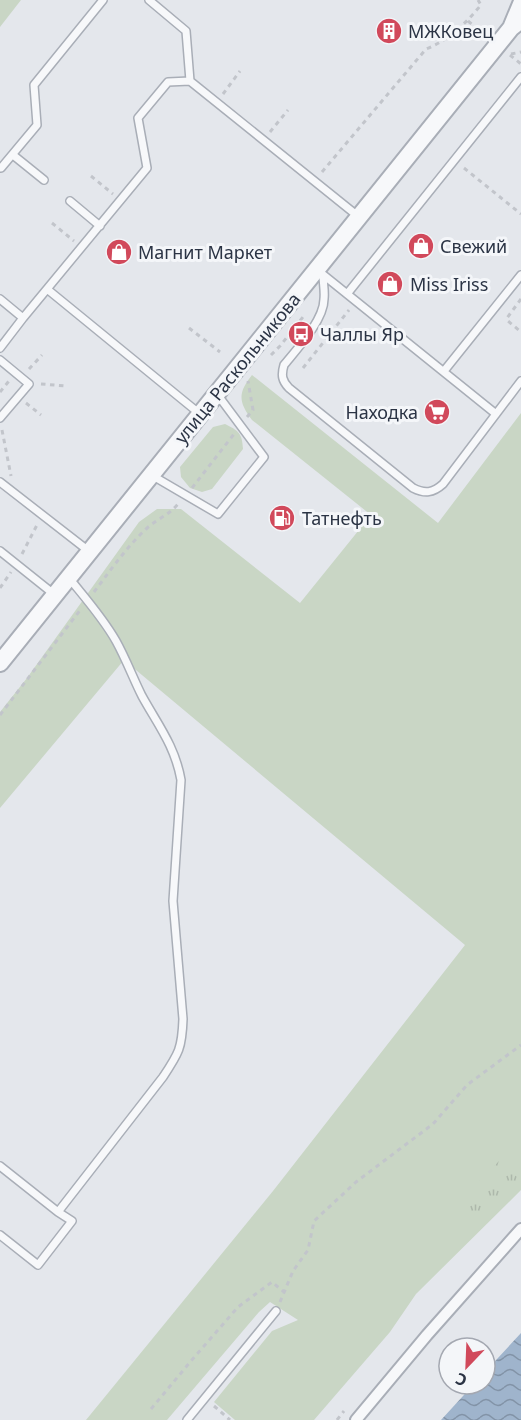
<svg xmlns="http://www.w3.org/2000/svg" width="521" height="1420" viewBox="0 0 521 1420" font-family="'Noto Sans',sans-serif">
  <style>
    .grass { fill: #c9d6c5 }
    .park { fill: url(#park-tufts) }
    .water { fill: url(#water-waves) }
    .lines { fill: none; stroke-linecap: round; stroke-linejoin: round }
    .service-casing { stroke: #a9aeb7; stroke-width: 10 }
    .pedestrian-casing { stroke: #a9aeb7; stroke-width: 14 }
    .tertiary-casing { stroke: #a9aeb7; stroke-width: 20 }
    .path { stroke: #c2c5cb; stroke-width: 3; stroke-dasharray: 4.5 4.5; stroke-linecap: butt }
    .service { stroke: #f7f8fa; stroke-width: 7 }
    .pedestrian { stroke: #f7f8fa; stroke-width: 10 }
    .tertiary { stroke: #f7f8fa; stroke-width: 16 }
    .labels { text-anchor: middle; dominant-baseline: central; stroke-width: 6; stroke-linejoin: round; paint-order: stroke }
    .poi-label { font-size: 18px; fill: #2b3445; stroke: #f4f6f9; text-anchor: start }
    .street-label { font-size: 18px; fill: #2b3445; stroke: #f4f6f9 }
  </style>
  <defs>
    <pattern id="park-tufts" width="24" height="20" patternUnits="userSpaceOnUse" patternTransform="scale(1.5)"><rect width="24" height="20" fill="#c9d6c5"/><path d="M3 7l-1-3M5 7V3M7 7l1-3M15 17l-1-3M17 17v-4M19 17l1-3" fill="none" stroke="#adb8ab"/></pattern>
    <pattern id="water-waves" width="16" height="10" patternUnits="userSpaceOnUse" patternTransform="scale(1.5)"><rect width="16" height="10" fill="#9fb4cc"/><path d="M0 5q4-4 8 0t8 0" fill="none" stroke="#8293a7"/></pattern>
  </defs>
  <rect width="100%" height="100%" fill="#e4e7ec"/>
  <!-- grass -->
  <path class="grass" d="M0,0h21l-21,27z
    M252,375l186,148 83,-110v777l-105,104 -26,38 -76,88h-79l-21,-18 58,-71 26,-11 -28,-18 -11,10 -92,108h-81l187,-229 192,-246 -341,-285 -124,148v-96l27,-34 112,-156 18,-13h24l119,94 71,-88 -119,-95c-14,-19 -14,-27 0,-45z
    M225,424c14,7 17,9 18,25l-31,40 -10,3 -12,-4 -9,-11 -1,-10 33,-40z"/>
  <!-- park -->
  <path class="park" d="M500,1160l21,21v5l-38,39 -24,-23z"/>
  <!-- water -->
  <path class="water" d="M521,1333v87h-80l33,-36h11v-12z"/>
  <g class="lines">
    <!-- service casing -->
    <g class="service-casing">
      <path id="service" d="M149,0l37,31 4,50 169,136
        M13,155l31,25
        M0,168h1l36,-43 -3,-40 69,-85
        M70,201l30,25
        M321,273l175,141
        M323,275c0,8 2,16 1,24 0,21 -27,50 -40,66 -3,10 -2,16 5,23l124,100c12,6 20,5 30,-4l78,-103
        M47,289l153,125
        M347,294l174,-217
        M0,299l23,19 124,-150 -9,-50 30,-36 22,-1
        M0,348l23,-30
        M0,360l29,24 -29,34
        M444,371l77,-96
        M153,476l65,38 46,-57 -47,-63
        M0,482l90,70
        M0,551l55,44
        M0,1166l58,46 14,9 -34,44 -38,-30
        M58,1212l105,-135c16,-24 19,-29 20,-58l-10,-118 8,-121c-6,-34 -23,-55 -39,-84 -9,-18 -16,-37 -26,-55 -13,-23 -30,-42 -47,-63
        M187,1420l89,-109"/>
    </g>
    <!-- pedestrian casing -->
    <g class="pedestrian-casing">
      <path id="pedestrian" d="M356,1420l71,-85 94,-106"/>
    </g>
    <!-- tertiary casing -->
    <g class="tertiary-casing">
      <path id="tertiary" d="M511,28l10,-24
        M0,663l511,-635 10,-8"/>
    </g>
    <!-- path -->
    <path class="path" d="M468,21l11,9
      M511,54l10,-2
      M510,55l11,9
      M223,94l17,-23
      M270,132l18,-22
      M464,168l57,46
      M322,172l104,-123c23,-9 39,-25 55,-44l-3,-5
      M91,176l22,18
      M52,223l22,18
      M521,299l-14,19 1,3 13,11
      M189,328l31,24
      M271,355l9,-9 23,-29 3,2
      M303,368l46,-58
      M29,369l13,-14
      M41,384l25,2
      M0,392l9,-11
      M26,403l15,12
      M247,417l6,-7 -5,-29
      M2,430l9,46
      M192,488l42,-54
      M22,554l15,-29
      M0,588l11,-16
      M94,592c16,-21 31,-43 51,-62 10,-10 23,-14 33,-26
      M0,715l81,-106
      M280,1302l13,-31 15,-21 6,-29 42,-39 77,-58 34,-39 54,-40
      M214,1406l16,14
      M151,1409l40,-48 47,-54 34,-25 12,10
      M337,1420l7,-9"/>
    <!-- service -->
    <use href="#service" class="service"/>
    <!-- pedestrian -->
    <use href="#pedestrian" class="pedestrian"/>
    <!-- tertiary -->
    <use href="#tertiary" class="tertiary"/>
  </g>
  <!-- icons -->
  <defs>
    <g id="building-disc" transform="scale(1.35)"><circle r="9.5" fill="#d1495b" stroke="#f4f6f9"/><path d="M-4-6H4V6H1V3H-1V6H-4ZM-2.5-4.3h1.7v1.8h-1.7ZM.8-4.3h1.7v1.8H.8ZM-2.5-1h1.7V.8h-1.7ZM.8-1h1.7V.8H.8Z" fill="#fff"/></g>
    <g id="shop-disc" transform="scale(1.35)"><circle r="9.5" fill="#d1495b" stroke="#f4f6f9"/><path d="M-5-2.5h2.3a2.7 3.5 0 0 1 5.4 0H5L5.5 6h-11ZM-1.5-2.5h3a1.5 2.3 0 0 0-3 0Z" fill="#fff"/></g>
    <g id="bus-disc" transform="scale(1.35)"><circle r="9.5" fill="#d1495b" stroke="#f4f6f9"/><path d="M-5-6H5V4H4V6H2V4H-2V6H-4V4H-5ZM-3.5-4V0h7V-4ZM-3.5 1.2v1.5H-2V1.2ZM2 1.2v1.5H3.5V1.2Z" fill="#fff"/></g>
    <g id="supermarket-disc" transform="scale(1.35)"><circle r="9.5" fill="#d1495b" stroke="#f4f6f9"/><path d="M-6-5.5h2.5l.6 2H6L4.5 2H-2.5L-4.4-4H-6ZM-1.5 3.2a1.3 1.3 0 1 0 .1 0ZM3 3.2a1.3 1.3 0 1 0 .1 0Z" fill="#fff"/></g>
    <g id="fuel-disc" transform="scale(1.35)"><circle r="9.5" fill="#d1495b" stroke="#f4f6f9"/><path d="M-5.5-6h7V0h2V4h1.3V-2.5L3-4.5l.8-.8L6-3V5H2.5V1h-1V6h-7ZM-4.2-4.7v3.2H.2V-4.7Z" fill="#fff"/></g>
  </defs>
  <g fill-rule="evenodd">
    <use href="#building-disc" x="389" y="31"/>
    <use href="#shop-disc" x="421" y="246"/>
    <use href="#shop-disc" x="119" y="252"/>
    <use href="#shop-disc" x="390" y="284"/>
    <use href="#bus-disc" x="301" y="334"/>
    <use href="#supermarket-disc" x="437" y="412"/>
    <use href="#fuel-disc" x="282" y="518"/>
  </g>
  <g class="labels">
    <!-- poi labels -->
    <g class="poi-label">
      <text x="408" y="31">МЖКовец</text>
      <text x="440" y="246">Свежий</text>
      <text x="138" y="252">Магнит Маркет</text>
      <text x="410" y="284">Miss Iriss</text>
      <text x="320" y="334">Чаллы Яр</text>
      <text x="418" y="412" text-anchor="end">Находка</text>
      <text x="302" y="518">Татнефть</text>
    </g>
    <!-- street labels -->
    <g class="street-label">
      <text transform="translate(237 368) rotate(-51)">улица Раскольникова</text>
    </g>
  </g>
  <!-- north arrow -->
  <g transform="translate(467 1366) rotate(203)"><circle r="28" fill="#f4f6f9" stroke="#a4a8b1" stroke-width="1.5"/>
  <path d="M0-4.5L10 22L0 15L-10 22Z" fill="#d1495b"/>
  <text y="-9" font-size="16" font-weight="bold" text-anchor="middle" fill="#2b3445">С</text>
  </g>
</svg>
